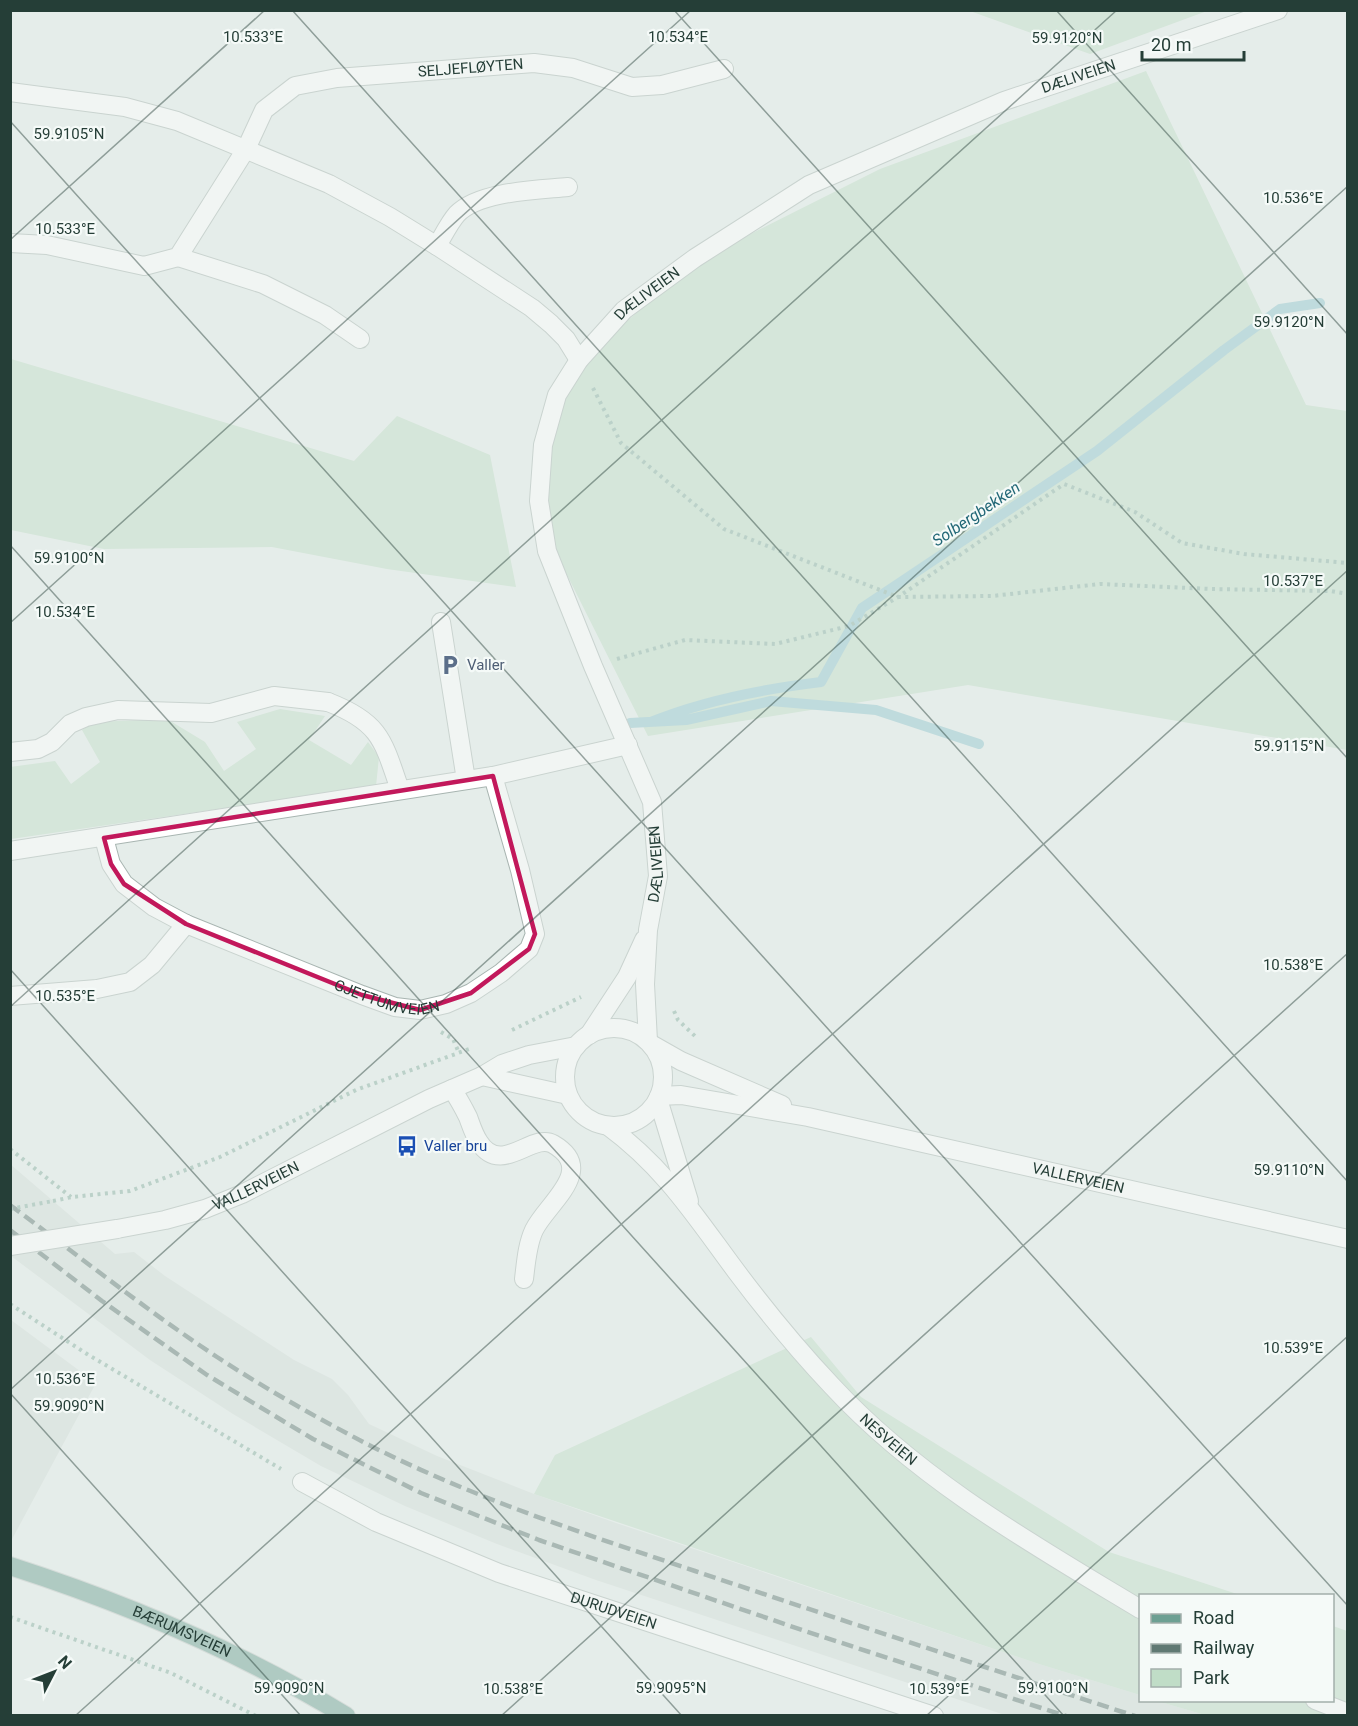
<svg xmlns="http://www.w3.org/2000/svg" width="1358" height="1726" viewBox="0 0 1358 1726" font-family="Roboto,sans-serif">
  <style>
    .built { fill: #d3ddd9 }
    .green { fill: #c0ddc7 }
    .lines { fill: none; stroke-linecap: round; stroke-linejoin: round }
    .stream { stroke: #91c5ce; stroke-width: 10 }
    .service-casing { stroke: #a8b5b1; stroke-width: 20 }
    .minor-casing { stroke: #a8b5b1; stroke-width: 20 }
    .tertiary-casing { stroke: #a8b5b1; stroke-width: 20 }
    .primary-casing { stroke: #c2c9c7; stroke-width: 20 }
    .path { stroke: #88afa2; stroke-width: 4; stroke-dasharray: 3 4.5; stroke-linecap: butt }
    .service { stroke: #fff; stroke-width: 18 }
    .minor { stroke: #fff; stroke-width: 18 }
    .tertiary { stroke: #fff; stroke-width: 18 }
    .primary { stroke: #6da093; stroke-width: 18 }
    .rail { stroke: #607973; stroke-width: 4.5; stroke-dasharray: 12 6; stroke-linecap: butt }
    .tertiary-bridge-casing { stroke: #a8b5b1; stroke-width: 20; stroke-linecap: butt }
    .path-bridge { stroke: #88afa2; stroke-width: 4; stroke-dasharray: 3 4.5; stroke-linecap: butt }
    .tertiary-bridge { stroke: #fff; stroke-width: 18 }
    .marked { fill: none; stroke: #c2185b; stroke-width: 4.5; stroke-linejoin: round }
    .ticks { fill: none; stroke: #253e37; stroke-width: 1.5; stroke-opacity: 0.45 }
    .labels { text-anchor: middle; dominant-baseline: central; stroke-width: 4.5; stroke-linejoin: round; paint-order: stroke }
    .street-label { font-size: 15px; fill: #253e37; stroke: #f5faf8 }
    .service-label { font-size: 15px; fill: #4e5e75; stroke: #f5faf8; text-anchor: start }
    .transit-label { font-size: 15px; fill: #164399; stroke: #f5faf8; text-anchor: start }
    .water-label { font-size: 16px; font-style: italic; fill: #236877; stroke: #f5faf8 }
    .ticks-label { font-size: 15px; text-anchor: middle; fill: #253e37; stroke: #f5faf8; stroke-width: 4.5; stroke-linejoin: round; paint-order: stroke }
  </style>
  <rect width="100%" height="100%" fill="#e5edea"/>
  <!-- built -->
  <path class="built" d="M10,1164l105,90 19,-2 31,24 129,84 38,19 16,16 21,29 68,32 97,38 82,29 423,141 101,31v5l17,1 48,14h-200l-409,-135 -99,-36 -92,-38 -84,-40 -88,-52 -83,-54 -139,-104z
    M11,1320l85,63 -85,158z"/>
  <!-- green -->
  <path class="green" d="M970,11v-1l237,1 -117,43z
    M1146,71l160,334 41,6v339l-379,-65 -320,51 -94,-187 -14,-96 44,-94 109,-96 187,-94z
    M11,359l343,102 43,-45 93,39 26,132 -129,-18 -115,-22 -168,2 -93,-19z
    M280,709l45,7 -16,24 42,25 17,-23 11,15 -3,29 -365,53 -1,-72 45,-6 16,23 29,-22 -18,-32 12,-8 73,-3 38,23 19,29 32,-22 -19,-27z
    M811,1337l50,60 248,155 131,43 -100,1v99l-101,-31 -505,-170 21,-39z
    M1333,1626l14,5v84h-142l-48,-14 175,-1z"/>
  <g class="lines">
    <!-- stream -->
    <path class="stream" d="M651,722c54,-22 112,-33 170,-40l41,-74 235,-157 127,-101 56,-41 40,-6
      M630,723l56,-3 85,-19 105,9 103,34"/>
    <!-- service casing -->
    <g class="service-casing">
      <path id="service" d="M437,246c6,-10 12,-23 20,-32 22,-23 81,-24 111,-27
        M441,622l25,158
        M328,702c52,20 55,38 72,88
        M10,996l87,-7 33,-7 22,-17 34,-41
        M452,1089c6,9 11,18 16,28 3,8 6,18 11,25 22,35 53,-10 74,2 45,26 -6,59 -19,86 -7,15 -8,33 -10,49"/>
    </g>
    <!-- minor casing -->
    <g class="minor-casing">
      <g id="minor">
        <path d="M10,92l115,15 52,14 152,63 61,33 47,29 95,62 19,16 15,15 13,21"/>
        <path id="s1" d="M10,243l37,2 97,21 34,-9 68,-108 18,-39 31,-24 42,-8 197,-15 39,5 59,19 30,-2 62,-16"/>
        <path d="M178,257l85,27 62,31 35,24"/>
        <path d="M10,752l28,-3 14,-7 18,-18 16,-7 32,-7 93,3 63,-17 54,6"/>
        <path id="s2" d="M104,838l7,26 13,20 30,23 32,17 176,71 33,12 25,3 26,-6 25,-11 30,-20 28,-24 6,-15 -15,-64 -27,-94"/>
        <path d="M10,851l483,-75 135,-31"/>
        <path d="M589,1035l38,-58 17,-37"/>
        <path id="s3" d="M648,1041l-3,-57 3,-54 10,-54 -6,-74 -59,-136 -46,-115 -8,-50 4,-56 14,-50 22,-35 45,-50 71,-52 114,-73 195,-84 274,-91"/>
        <path d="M651,1044l30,17 101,44"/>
        <path id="s4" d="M659,1096l22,-1 127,22 540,122"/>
        <path id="s5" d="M302,1482l74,40 123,51 435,143"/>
      </g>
    </g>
    <!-- tertiary casing -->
    <g class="tertiary-casing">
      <g id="tertiary">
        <circle cx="614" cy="1077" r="49"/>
        <path d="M482,1076l86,19"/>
        <path d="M658,1099l31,102"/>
        <path id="s6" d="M608,1126c57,42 87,90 128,145 30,40 62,79 96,115 87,94 200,158 308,223"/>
        <path id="s7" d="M117,1229l48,-9 40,-11 37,-15 187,-95 53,-23 20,-12 27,-9 47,-9"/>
        <path d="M1315,1700l33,13"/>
      </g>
    </g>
    <!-- primary casing -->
    <g class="primary-casing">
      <g id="primary">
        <path id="s8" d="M10,1566c118,38 231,86 336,150"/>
      </g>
    </g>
    <!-- path -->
    <path class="path" d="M593,388l28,55 103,86 174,68 94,-1 108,-12 112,5 119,2 17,3
      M617,659l68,-19 90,4 74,-18 49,-29 166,-113 71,28 47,31 62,11 104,9
      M674,1011l4,9 18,17
      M512,1030l69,-33
      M441,1032l12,7 6,14
      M10,1149l61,48
      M53,1201l19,-4 58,-6 90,-34 136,-67 116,-42
      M10,1304l77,50 194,115
      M10,1617l161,56 85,43"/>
    <!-- service -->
    <use href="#service" class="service"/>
    <!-- minor -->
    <use href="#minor" class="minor"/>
    <!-- tertiary -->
    <use href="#tertiary" class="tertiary"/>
    <!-- primary -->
    <use href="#primary" class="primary"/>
    <!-- rail -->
    <path class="rail" d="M10,1205c69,51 136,105 207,152 49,32 100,61 152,88 104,53 216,89 326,126 146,49 293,97 440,145
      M10,1230l92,71 105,74 106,64 108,54 118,47 266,91 261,85"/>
    <!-- tertiary-bridge casing -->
    <g class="tertiary-bridge-casing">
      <path id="tertiary-bridge" d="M10,1246l107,-17"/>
    </g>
    <!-- path-bridge -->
    <path class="path-bridge" d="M10,1209l43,-8"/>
    <!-- tertiary-bridge -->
    <use href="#tertiary-bridge" class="tertiary-bridge"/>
  </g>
  <!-- marked area -->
  <path d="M0 0H1358V1726H0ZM493,776l42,158 -6,15 -58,44 -51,17 -58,-15 -176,-71 -62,-40 -13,-20 -7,-26z" fill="#e5edea" fill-opacity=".55" fill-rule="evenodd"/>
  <path class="marked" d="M493,776l42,158 -6,15 -58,44 -51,17 -58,-15 -176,-71 -62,-40 -13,-20 -7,-26z"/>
  <!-- ticks -->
  <path class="ticks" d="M292,10l1056,1172M674,10l674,749M1056,10l292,325M10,121l1338,1485M10,240l255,-230M10,545l1054,1171M10,623l681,-613M10,969l672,747M10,1007l1107,-997M10,1390l1338,-1204M10,1393l291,323M75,1716l1273,-1146M501,1716l847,-763M926,1716l422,-380"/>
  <!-- icons -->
  <defs>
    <g id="parking-bare" transform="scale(1.62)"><path d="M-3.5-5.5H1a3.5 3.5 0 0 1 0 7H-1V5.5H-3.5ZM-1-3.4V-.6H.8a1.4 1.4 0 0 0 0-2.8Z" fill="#5c6f8a" stroke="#f5faf8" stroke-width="2.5" paint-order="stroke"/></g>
    <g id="bus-bare" transform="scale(1.62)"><path d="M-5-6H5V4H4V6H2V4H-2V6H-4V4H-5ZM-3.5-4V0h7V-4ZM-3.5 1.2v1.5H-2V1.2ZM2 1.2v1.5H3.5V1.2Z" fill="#1a4fb4" stroke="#f5faf8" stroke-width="2.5" paint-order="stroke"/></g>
  </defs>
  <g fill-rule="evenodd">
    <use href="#parking-bare" x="450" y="665"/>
    <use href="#bus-bare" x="407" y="1146"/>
  </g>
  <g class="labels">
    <!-- street labels -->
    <g class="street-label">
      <text stroke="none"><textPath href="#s1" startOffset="558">SELJEFLØYTEN</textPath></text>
      <text stroke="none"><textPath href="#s3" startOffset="1294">DÆLIVEIEN</textPath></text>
      <text stroke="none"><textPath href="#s3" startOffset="808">DÆLIVEIEN</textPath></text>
      <text stroke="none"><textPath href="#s3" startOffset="178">DÆLIVEIEN</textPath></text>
      <text stroke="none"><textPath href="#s2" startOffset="340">GJETTUMVEIEN</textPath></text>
      <text stroke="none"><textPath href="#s4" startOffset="428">VALLERVEIEN</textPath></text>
      <text stroke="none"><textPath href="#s7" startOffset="146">VALLERVEIEN</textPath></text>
      <text stroke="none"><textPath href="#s6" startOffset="422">NESVEIEN</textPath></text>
      <text stroke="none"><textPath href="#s5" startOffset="338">DURUDVEIEN</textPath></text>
      <text stroke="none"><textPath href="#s8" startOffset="184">BÆRUMSVEIEN</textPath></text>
    </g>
    <!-- service labels -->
    <g class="service-label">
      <text x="467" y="665">Valler</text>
    </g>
    <!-- transit labels -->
    <g class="transit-label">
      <text x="424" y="1146">Valler bru</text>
    </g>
    <!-- water labels -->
    <g class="water-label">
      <text transform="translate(976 514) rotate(-34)">Solbergbekken</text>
    </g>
  </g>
  <g class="ticks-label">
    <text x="678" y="42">10.534°E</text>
    <text x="253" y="42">10.533°E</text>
    <text x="1067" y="43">59.9120°N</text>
    <text x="69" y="139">59.9105°N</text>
    <text x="1293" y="203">10.536°E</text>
    <text x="65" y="234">10.533°E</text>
    <text x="1289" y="327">59.9120°N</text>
    <text x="69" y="563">59.9100°N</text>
    <text x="1293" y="586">10.537°E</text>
    <text x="65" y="617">10.534°E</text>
    <text x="1289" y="751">59.9115°N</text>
    <text x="1293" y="970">10.538°E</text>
    <text x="65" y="1001">10.535°E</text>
    <text x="1289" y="1175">59.9110°N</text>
    <text x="1293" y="1353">10.539°E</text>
    <text x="65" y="1384">10.536°E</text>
    <text x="69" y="1411">59.9090°N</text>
    <text x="289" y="1693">59.9090°N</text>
    <text x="671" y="1693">59.9095°N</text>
    <text x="1053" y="1693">59.9100°N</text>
    <text x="513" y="1694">10.538°E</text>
    <text x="939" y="1694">10.539°E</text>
  </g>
  <!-- border -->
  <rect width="1358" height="1726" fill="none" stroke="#253e37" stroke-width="24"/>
  <!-- legend -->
  <rect x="1139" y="1594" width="195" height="108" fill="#f5faf8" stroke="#a2afab" stroke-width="1.5"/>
  <rect x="1151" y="1614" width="30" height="9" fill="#6da093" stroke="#a2afab" stroke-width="1.5"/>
  <text x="1193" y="1624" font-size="18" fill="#253e37">Road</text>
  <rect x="1151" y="1644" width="30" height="9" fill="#607973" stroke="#a2afab" stroke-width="1.5"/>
  <text x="1193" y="1654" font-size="18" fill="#253e37">Railway</text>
  <rect x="1151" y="1669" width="30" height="18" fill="#c0ddc7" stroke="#a2afab" stroke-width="1.5"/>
  <text x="1193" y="1684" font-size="18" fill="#253e37">Park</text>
  <!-- north arrow -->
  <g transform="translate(54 1672) rotate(48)" stroke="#f5faf8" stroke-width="4.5" paint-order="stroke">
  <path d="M0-4.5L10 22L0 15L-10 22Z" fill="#253e37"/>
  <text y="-9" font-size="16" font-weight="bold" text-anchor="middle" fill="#253e37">N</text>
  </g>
  <!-- scale -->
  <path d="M1142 51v9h102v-9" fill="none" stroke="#253e37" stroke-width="3"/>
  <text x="1151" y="51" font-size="18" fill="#253e37" stroke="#f5faf8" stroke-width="4.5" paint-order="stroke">20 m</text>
</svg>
